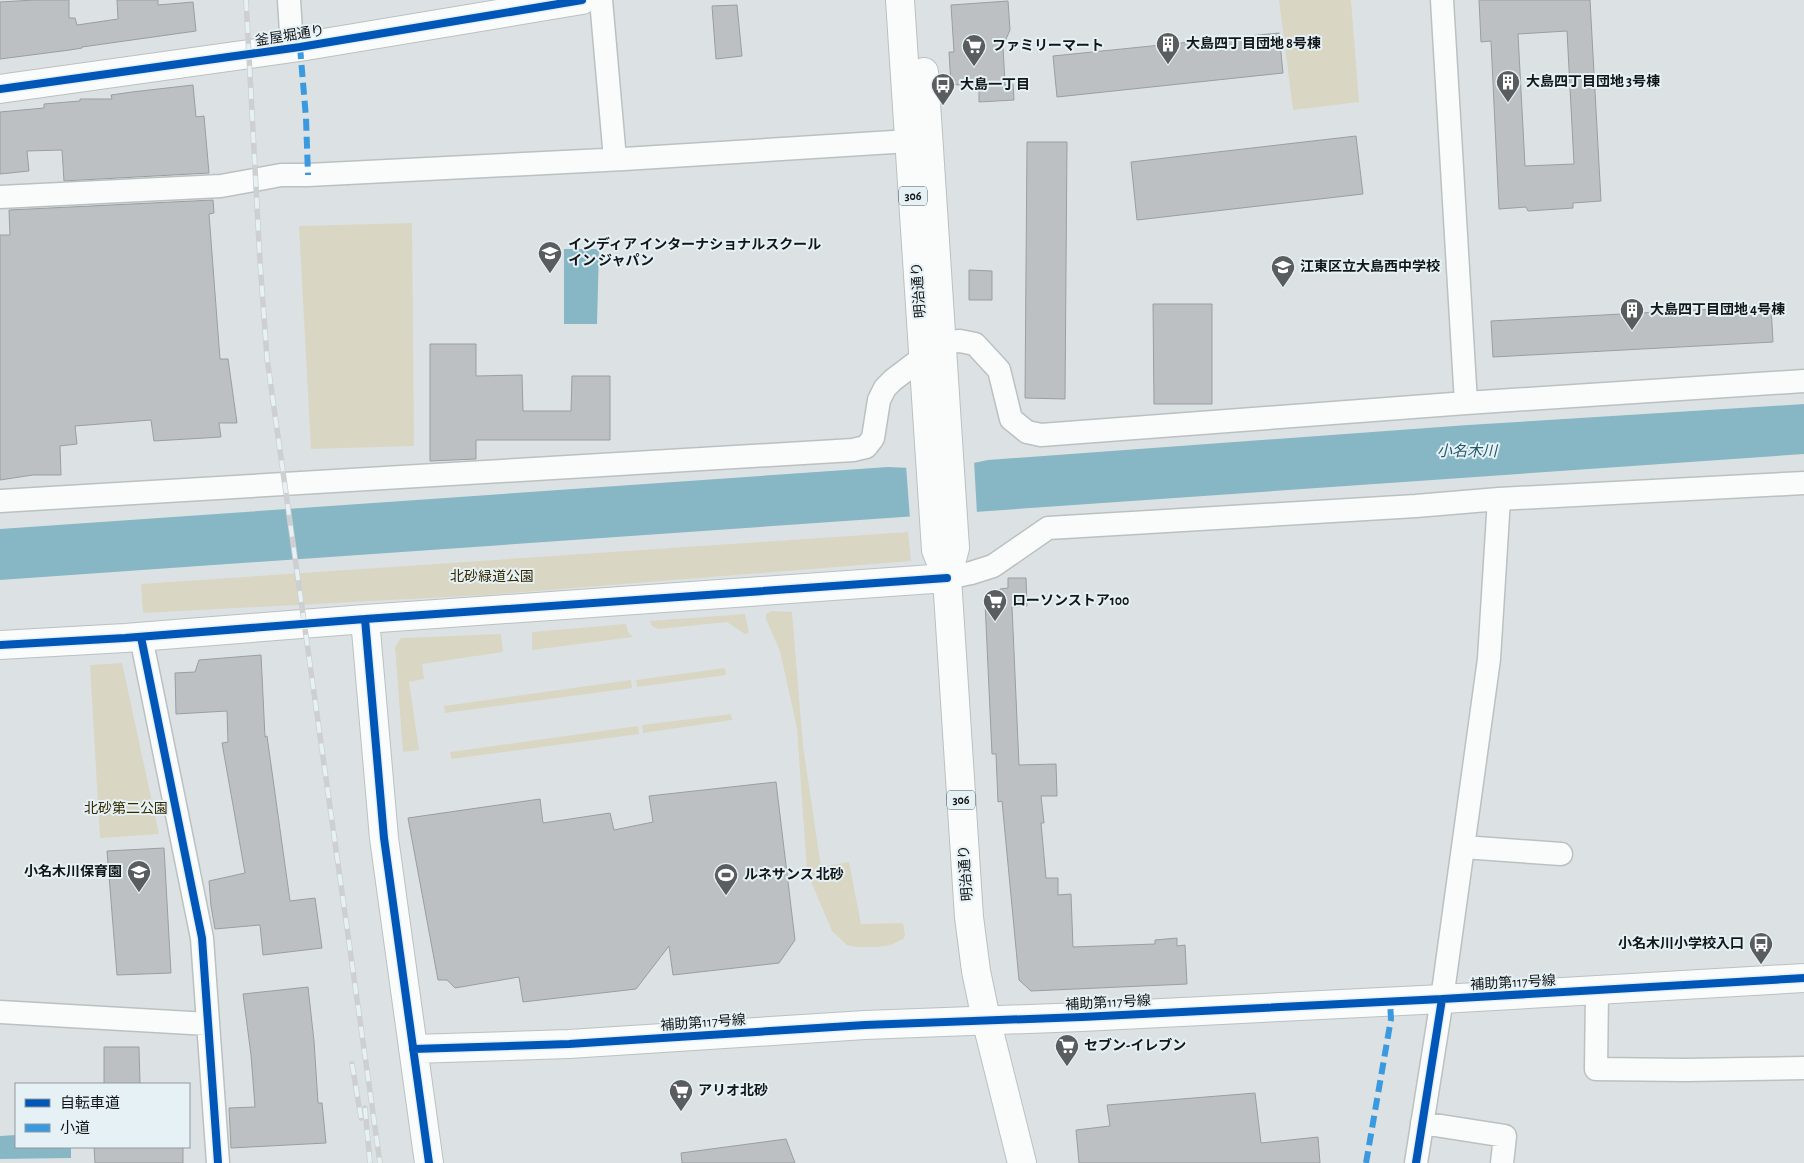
<svg xmlns="http://www.w3.org/2000/svg" width="1804" height="1163" viewBox="0 0 1804 1163" font-family="'Alegreya Sans','Noto Sans JP',sans-serif">
  <style>
    .green { fill: #d9d6c4 }
    .water { fill: #87b7c4 }
    .pier { fill: #dce2e4 }
    .building { fill: #bcc0c2; stroke: #9a9ea0; fill-rule: evenodd }
    .lines { fill: none; stroke-linecap: round; stroke-linejoin: round }
    .minor-casing { stroke: #bbc0c1; stroke-width: 25 }
    .tertiary-casing { stroke: #bbc0c1; stroke-width: 30 }
    .primary-casing { stroke: #bbc0c1; stroke-width: 30 }
    .minor { stroke: #fafbfb; stroke-width: 22 }
    .tertiary { stroke: #fafbfb; stroke-width: 28 }
    .primary { stroke: #fafbfb; stroke-width: 28 }
    .rail-casing { stroke: #cecfd0; stroke-width: 5.5 }
    .rail { stroke: #e6f1f5; stroke-width: 4; stroke-dasharray: 11; stroke-linecap: butt }
    .quiet { stroke: #3b9adf; stroke-width: 6; stroke-dasharray: 12 6; stroke-linecap: butt }
    .cycleway-casing { stroke: #e6f1f5; stroke-width: 11 }
    .cycleway { stroke: #0057b8; stroke-width: 8 }
    .labels { text-anchor: middle; dominant-baseline: central; stroke-width: 4; stroke-linejoin: round; paint-order: stroke }
    .shield { fill: #e6f1f5; stroke: #52585a; stroke-width: 1 }
    .shield-label { font-size: 12px; font-weight: bold; fill: #131618 }
    .street-label { font-size: 14px; fill: #131618; stroke: #e6f1f5 }
    .poi-label { font-size: 14px; font-weight: bold; fill: #131618; stroke: #e6f1f5; text-anchor: start }
    .park-label { font-size: 14px; fill: #352900; stroke: #e6f1f5 }
    .water-label { font-size: 15px; font-style: italic; fill: #215968; stroke: #e6f1f5 }
  </style>
  <rect width="100%" height="100%" fill="#dce2e4"/>
  <!-- green -->
  <path class="green" d="M1279,0h72l8,102 -66,8z
    M412,223l2,223 -103,3 -12,-223z
    M908,532l3,29 -426,34 -342,18 -2,-29z
    M772,611l20,1 11,134 18,121 28,-5 12,62 42,-1 2,13 -2,3 -12,6 -14,2h-21l-9,-2 -15,-14 -25,-59 -10,-144 -17,-77 -14,-32v-5z
    M745,614l4,19 -4,1 -18,-12 -69,7 -6,-3 -2,-5z
    M626,624l2,8 5,5 -101,13v-18z
    M501,634l2,18 -81,12 2,15 -15,3 10,68 -16,2 -8,-105 6,-9z
    M122,663l37,171 -59,4 -10,-173z
    M725,668l1,7 -89,12 -1,-7z
    M631,680l1,8 -187,25 -1,-7z
    M731,714l1,6 -89,13 -1,-8z
    M638,726l1,8 -188,25 -1,-7z"/>
  <!-- water -->
  <path class="water" d="M564,249h35l-2,75h-33z
    M1804,404v50l-1804,126v-51l888,-62c29,2 72,0 100,-7l480,-35z
    M16,1135v12h55v11l-71,1v-23z"/>
  <!-- pier -->
  <path class="pier" d="M974,461l3,53 -67,5 -4,-54z"/>
  <!-- building -->
  <path class="building" d="M34,0h35v18h6l2,7 41,-6 -1,-19h41v5l35,-3 3,29 -114,16v1l-12,2 -70,9v-57z
    M1479,0h111l11,201 -28,2v5l-45,3 -2,-4 -27,2 -8,-168 -10,1zM1567,31l7,133 -49,2 -7,-132z
    M1008,1l2,29 -7,16 2,39 8,-1 1,16 -35,2v-18l-28,1 -2,-33h5l-3,-47z
    M737,5l5,51 -26,3 -4,-53z
    M1279,33l4,40 -226,24 -4,-41z
    M193,85l3,32 8,-1 5,57 -145,8 -2,-31 -35,1 2,20 -29,3v-62l44,-4v-4l36,-3v-2h32l-1,-4 21,-3z
    M1356,136l7,58 -226,26 -6,-58z
    M1027,142h40l-2,257 -40,-1z
    M213,200l1,13 -5,1 11,145h8l9,64h-18l2,14 -67,4 -3,-21 -76,6 2,18 -17,2 1,29h-28l-33,5v-245h10l-1,-25z
    M969,270l23,1v29h-23z
    M1153,304h59v100h-58z
    M1771,306l2,36 -280,15 -2,-36z
    M430,344h46v32l46,-1 1,36h48l1,-35h38v64h-134v19l-46,2z
    M1008,578h18l1,28 -15,1 7,158 37,-1 1,32h-16l3,27h-3l5,55h12v17l13,-1 2,53 82,-3v-4l22,-2v8l8,-1 2,39 -156,7 -12,-11 -17,-179 -4,1 -2,-48h-4l-7,-152h15v-13l8,-1z
    M261,655l4,82 2,-1 23,165 25,-3 7,50 -59,7 -3,-30 -45,4 -4,-23 -2,-25 36,-8 -23,-130 6,-1 -1,-31 -51,3 -1,-41 20,-1 4,-12z
    M776,782l19,158 -16,23 -106,12 -4,-29 -33,43 -113,13 -4,-25 -64,11 -8,-8h-9l-30,-162 132,-19 3,24 67,-10 4,17 39,-8 -4,-26z
    M164,848l7,125 -54,2 -10,-124z
    M308,987l6,54 4,62h4l4,40 -95,5 -2,-40 26,-1 -4,-52 -8,-61z
    M104,1047h35l1,37h-36z
    M1255,1093l6,50 57,-6 2,26h-241l-3,-33 34,-4 -3,-21z
    M786,1139l9,24h-113l-1,-10z
    M94,1147h89v16h-88z"/>
  <g class="lines">
    <!-- minor casing -->
    <g class="minor-casing">
      <path id="minor" d="M289,0l3,48
        M601,0l14,159
        M1442,0l24,403
        M0,197l221,-11 60,-11h27l316,-16 285,-18
        M0,501l853,-51 13,-3 7,-9 6,-38 6,-12 8,-8 50,-38 17,-1 15,3 24,26 12,49 16,13 14,3 425,-32 338,-22
        M947,578l24,-5 22,-7 55,-38 368,-22 83,-7 305,-16
        M141,637l61,301 16,225
        M1463,847l98,7
        M1597,991l-1,78 90,1 118,-2
        M0,1012l208,12
        M1422,1123l83,13 -3,27
        M1416,1163l26,-164 47,-340 10,-160"/>
    </g>
    <!-- tertiary casing -->
    <g class="tertiary-casing">
      <path id="tertiary" d="M0,89l300,-42 282,-47
        M365,619l19,219 45,325
        M0,645l125,-7 240,-19 582,-41
        M413,1049l156,-5 296,-19 217,-8 360,-18 362,-21"/>
    </g>
    <!-- primary casing -->
    <g class="primary-casing">
      <path id="primary" d="M900,0l36,550 11,28 22,339 7,54 10,48 36,144
        M924,72l31,476 -8,30"/>
    </g>
    <!-- minor -->
    <use href="#minor" class="minor"/>
    <!-- tertiary -->
    <use href="#tertiary" class="tertiary"/>
    <!-- primary -->
    <use href="#primary" class="primary"/>
    <!-- rail casing -->
    <g class="rail-casing">
      <path id="rail" d="M246,0l14,262 7,96 113,805
        M352,1064l9,54
        M365,1108l5,55"/>
    </g>
    <!-- rail -->
    <use href="#rail" class="rail"/>
    <!-- quiet -->
    <path class="quiet" d="M300,47l6,71 2,57
      M1366,1163l25,-144 -1,-17"/>
    <!-- cycleway casing -->
    <g class="cycleway-casing">
      <path id="cycleway" d="M0,89l300,-42 282,-47
        M365,619l19,219 45,325
        M141,637l61,301 16,225
        M0,645l125,-7 240,-19 582,-41
        M413,1049l156,-5 296,-19 217,-8 360,-18 362,-21
        M1416,1163l26,-164"/>
    </g>
    <!-- cycleway -->
    <use href="#cycleway" class="cycleway"/>
  </g>
  <!-- icons -->
  <defs>
    <g id="building-pin" transform="scale(1.25)"><path d="M0 17L-7.5 6A9.5 9.5 0 1 1 7.5 6Z" fill="#595d5f" stroke="#e6f1f5"/><path d="M-4-6H4V6H1V3H-1V6H-4ZM-2.5-4.3h1.7v1.8h-1.7ZM.8-4.3h1.7v1.8H.8ZM-2.5-1h1.7V.8h-1.7ZM.8-1h1.7V.8H.8Z" fill="#fff"/></g>
    <g id="supermarket-pin" transform="scale(1.25)"><path d="M0 17L-7.5 6A9.5 9.5 0 1 1 7.5 6Z" fill="#595d5f" stroke="#e6f1f5"/><path d="M-6-5.5h2.5l.6 2H6L4.5 2H-2.5L-4.4-4H-6ZM-1.5 3.2a1.3 1.3 0 1 0 .1 0ZM3 3.2a1.3 1.3 0 1 0 .1 0Z" fill="#fff"/></g>
    <g id="bus-pin" transform="scale(1.25)"><path d="M0 17L-7.5 6A9.5 9.5 0 1 1 7.5 6Z" fill="#595d5f" stroke="#e6f1f5"/><path d="M-5-6H5V4H4V6H2V4H-2V6H-4V4H-5ZM-3.5-4V0h7V-4ZM-3.5 1.2v1.5H-2V1.2ZM2 1.2v1.5H3.5V1.2Z" fill="#fff"/></g>
    <g id="school-pin" transform="scale(1.25)"><path d="M0 17L-7.5 6A9.5 9.5 0 1 1 7.5 6Z" fill="#595d5f" stroke="#e6f1f5"/><path d="M0-5L7-2L0 1L-7-2ZM-4 1L0 2.5L4 1V4Q0 6-4 4Z" fill="#fff"/></g>
    <g id="stadium-pin" transform="scale(1.25)"><path d="M0 17L-7.5 6A9.5 9.5 0 1 1 7.5 6Z" fill="#595d5f" stroke="#e6f1f5"/><path d="M0-5a6.5 5 0 1 0 0 10a6.5 5 0 1 0 0-10ZM-3.5-1.8h7v3.6h-7Z" fill="#fff"/></g>
  </defs>
  <g fill-rule="evenodd">
    <use href="#building-pin" x="1168" y="44"/>
    <use href="#supermarket-pin" x="974" y="46"/>
    <use href="#building-pin" x="1508" y="82"/>
    <use href="#bus-pin" x="943" y="85"/>
    <use href="#school-pin" x="550" y="253"/>
    <use href="#school-pin" x="1283" y="267"/>
    <use href="#building-pin" x="1632" y="310"/>
    <use href="#supermarket-pin" x="995" y="601"/>
    <use href="#school-pin" x="139" y="872"/>
    <use href="#stadium-pin" x="726" y="875"/>
    <use href="#bus-pin" x="1761" y="944"/>
    <use href="#supermarket-pin" x="1067" y="1046"/>
    <use href="#supermarket-pin" x="681" y="1091"/>
  </g>
  <g class="labels">
    <!-- shield labels -->
    <g class="shield">
      <rect x="899" y="186.5" width="28" height="19" rx="4"/>
      <rect x="947" y="790.5" width="28" height="19" rx="4"/>
    </g>
    <g class="shield-label">
      <text x="913" y="196">306</text>
      <text x="961" y="800">306</text>
    </g>
    <!-- street labels -->
    <g class="street-label">
      <text transform="translate(290 36) rotate(-9)">釜屋堀通り</text>
      <text transform="translate(919 290) rotate(-94)">明治通り</text>
      <text transform="translate(966 873) rotate(-94)">明治通り</text>
      <text transform="translate(1513 983) rotate(-3)">補助第117号線</text>
      <text transform="translate(1108 1003) rotate(-3)">補助第117号線</text>
      <text transform="translate(703 1023) rotate(-4)">補助第117号線</text>
    </g>
    <!-- poi labels -->
    <g class="poi-label">
      <text x="1186" y="44">大島四丁目団地 8号棟</text>
      <text x="992" y="46">ファミリーマート</text>
      <text x="1526" y="82">大島四丁目団地 3号棟</text>
      <text x="960" y="85">大島一丁目</text>
      <text x="568" y="245">インディア インターナショナルスクール<tspan x="568" dy="16">イン ジャパン</tspan></text>
      <text x="1300" y="267">江東区立大島西中学校</text>
      <text x="1650" y="310">大島四丁目団地 4号棟</text>
      <text x="1012" y="601">ローソンストア100</text>
      <text x="122" y="872" text-anchor="end">小名木川保育園</text>
      <text x="744" y="875">ルネサンス 北砂</text>
      <text x="1744" y="944" text-anchor="end">小名木川小学校入口</text>
      <text x="1084" y="1046">セブン-イレブン</text>
      <text x="698" y="1091">アリオ北砂</text>
    </g>
    <!-- park labels -->
    <g class="park-label">
      <text x="492" y="577">北砂緑道公園</text>
      <text x="126" y="809">北砂第二公園</text>
    </g>
    <!-- water labels -->
    <g class="water-label">
      <text x="1467" y="451">小名木川</text>
    </g>
  </g>
  <!-- legend -->
  <rect x="15" y="1083" width="175" height="65" fill="#e6f1f5" stroke="#92999d"/>
  <rect x="25" y="1099" width="25" height="8" fill="#0057b8" stroke="#92999d"/>
  <text x="60" y="1108" font-size="15" fill="#131618">自転車道</text>
  <rect x="25" y="1124" width="25" height="8" fill="#3b9adf" stroke="#92999d"/>
  <text x="60" y="1133" font-size="15" fill="#131618">小道</text>
</svg>
